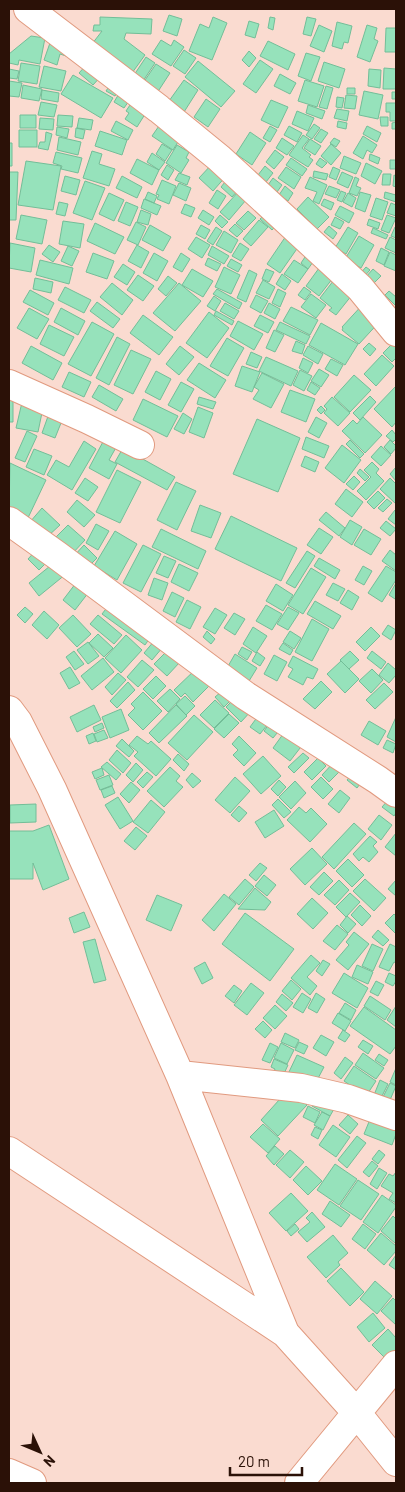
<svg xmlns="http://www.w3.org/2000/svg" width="405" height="1492" viewBox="0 0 405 1492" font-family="Barlow,sans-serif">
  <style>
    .building { fill: #96e2bb; stroke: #73be98 }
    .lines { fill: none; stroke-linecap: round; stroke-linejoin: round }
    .minor-casing { stroke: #e19a7f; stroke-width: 30 }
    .minor { stroke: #fff; stroke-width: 28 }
  </style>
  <rect width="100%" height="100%" fill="#fadbd0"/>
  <!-- building -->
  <path class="building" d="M169,15l13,4 -5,17 -14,-5z
    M100,17l52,2 -1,15 -25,-1 -2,6 21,16 -13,18 -40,-29 10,-13h-9l1,-6h6z
    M213,17l14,6 -15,37 -23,-9 11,-27 9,4z
    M270,17l5,1 -2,12 -5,-2z
    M307,17l9,2 -5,17 -8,-2z
    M249,21l10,3 -4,14 -10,-3z
    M337,22l15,4 -4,17 -4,-1 -2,7 -10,-3z
    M319,25l13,6 -8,21 -14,-6z
    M367,25l10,3 -3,11 4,2 -8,21 -13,-5z
    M386,28h10v24h-11z
    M31,36l14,2 -5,26 -21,-4 -1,5 -9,-2v-9z
    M51,40l18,7 -3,9 -6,-2 -3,11 -13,-5z
    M161,40l10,6 3,-6 10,7 -13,19 -19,-12z
    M268,41l27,13 -7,16 -28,-14z
    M184,50l12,8 -11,16 -12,-8z
    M249,51l7,7 -7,9 -7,-7z
    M306,53l14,4 -9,24 -13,-5z
    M146,57l9,6 -12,18 -9,-6z
    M260,60l13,9 -17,24 -13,-9z
    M198,61l37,30 -14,16 -36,-30z
    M89,62l14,12 -10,11 -14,-12z
    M324,62l21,7 -6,19 -21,-7z
    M21,63l19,3 -3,18 -19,-3z
    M156,64l14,9 -13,20 -14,-10z
    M44,66l22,5 -5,20 -22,-4z
    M384,68l12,1v20h-13z
    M9,69l10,2 -2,8 -8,-1z
    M369,69l12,1 -1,18 -12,-2z
    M280,74l16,9 -6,11 -16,-8z
    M73,75l40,23 -12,20 -40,-24z
    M184,80l14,10 -14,22 -15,-11z
    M305,80l19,6 -7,21 -19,-6z
    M9,81l13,2 -3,14 -10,-1z
    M112,82l8,5 -5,9 -9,-5z
    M23,85l19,4 -3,12 -18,-3z
    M326,86l7,2 -6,21 -8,-2z
    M347,88h8v6h-8z
    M42,90l17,3 -1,9 -17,-3z
    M364,91l19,4 -5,24 -19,-4z
    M120,92l11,6 -7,10 -10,-6z
    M392,92h4v7h-4z
    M346,95l11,1 -2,13 -11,-1z
    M337,97l7,1 -2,10 -6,-1z
    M206,99l14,10 -12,18 -14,-10z
    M271,100l17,7 -10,21 -17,-8z
    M41,102l16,3 -3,12 -16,-2z
    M132,102l15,9 -10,16 -12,-8 4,-6 -3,-2z
    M386,103h10v18h-6v-9h-4z
    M308,105l17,6 -3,8 -16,-6z
    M337,109l12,2 -2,10 -13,-3z
    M297,111l17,7 -6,13 -16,-7z
    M20,115h16v13h-16z
    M58,115l15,1 -1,11 -15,-1z
    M380,117h8v9h-7z
    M40,118l14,1 -1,11 -14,-1z
    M79,118l14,2 -2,10 -14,-2z
    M116,121l17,9 -5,10 -17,-9z
    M338,121l9,2 -1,6 -9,-2z
    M396,122v7h-4v-6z
    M161,123l20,14 -8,13 -21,-14z
    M314,124l6,4 -8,11 -6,-4z
    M270,126l7,4 -7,12 -7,-4z
    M289,126l13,7 -5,9 -13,-7z
    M367,126l14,7 -4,9 -14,-8z
    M57,127l12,2 -2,9 -11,-3z
    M76,128l9,2 -2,9 -8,-2z
    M321,129l7,4 -7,10 -7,-4z
    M19,130h18v17h-18z
    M100,131l27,9 -5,15 -27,-9z
    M46,132l6,2 -4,16 -10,-2 2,-6h5z
    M250,132l16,11 -14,22 -16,-11z
    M303,135l6,4 -7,9 9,7 -2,2 4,3 -5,7 -19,-12z
    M363,136l14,9 -5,8 -5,-3 -4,9 -10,-6z
    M59,137l22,5 -3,13 -21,-5z
    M282,138l12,8 -7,9 -11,-7z
    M334,138l6,3 -4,6 -6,-4z
    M310,139l11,7 -6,9 -11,-7z
    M9,143h3v23h-3z
    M162,144l10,6 -7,11 -9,-7z
    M331,144l10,9 -10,12 -10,-9z
    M177,145l12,7 -3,6 3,2 -8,13 -15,-10z
    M275,150l9,7 -10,12 -8,-7z
    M92,151l10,3 -3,10 16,5 -6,17 -26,-8z
    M56,152l26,6 -4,15 -17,-4 1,-3 -9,-3z
    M152,153l13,9 -6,8 -12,-8z
    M370,154l10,4 -2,6 -9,-4z
    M344,156l17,7 -5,11 -16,-6z
    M291,158l16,11 -5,7 -16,-11z
    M320,158l7,5 -5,5 -6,-4z
    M137,159l22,11 -7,15 -22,-12z
    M390,160h6v9h-6z
    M26,161l35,5 -8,44 -35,-5z
    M213,163l14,12 -14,16 -14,-13z
    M366,163l16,8 -7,13 -14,-8z
    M167,165l7,5 -6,10 -7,-5z
    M265,166l8,7 -7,9 -8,-7z
    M286,167l15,10 -7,12 -16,-11z
    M333,167l7,3 -4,10 -7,-3z
    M314,171l14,3 -2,6 -13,-3z
    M9,172h9l-2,48h-7z
    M342,172l11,5 -5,11 -11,-5z
    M179,173l11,4 -3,8 -12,-5z
    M383,174h8l-1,11h-8z
    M394,175l2,1v11l-3,-1z
    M65,176l15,4 -4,15 -15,-4z
    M122,176l20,11 -5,11 -21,-10z
    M229,177l11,11 -8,9 -11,-10z
    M310,177l17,8 -8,19 -6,-3 4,-9 -12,-4z
    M355,177l4,2 -3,7 5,2 -4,8 -8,-3z
    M273,178l9,7 -5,7 -9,-7z
    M162,180l14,6 -7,18 -12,-5 2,-4 -3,-1z
    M85,181l20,7 -13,32 -19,-7z
    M179,183l12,5 -5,13 -13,-6z
    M285,186l8,7 -5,8 -9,-6z
    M329,186l11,4 -4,8 -11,-4z
    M217,190l9,6 -8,13 -9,-6z
    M341,191l5,2 -4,9 -5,-2z
    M148,192l9,4 -3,7 -9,-4z
    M238,192l8,8 -17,20 -9,-8z
    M360,192l11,3 -6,17 -10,-4z
    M385,192l11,3v7l-12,-4z
    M109,193l15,7 -10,21 -15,-7z
    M348,193l8,5 -4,9 -9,-5z
    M308,197l21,20 -12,12 -20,-20z
    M376,198l12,4 -6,18 -12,-4z
    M144,199l17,7 -4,9 -16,-7z
    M324,199l10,4 -3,7 -10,-5z
    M59,202l9,2 -3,12 -9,-2z
    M126,202l12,5 -8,19 -12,-5z
    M391,203l5,2v11l-9,-3z
    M185,204l10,4 -4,9 -10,-4z
    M340,206l14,7 -5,10 -14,-8z
    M141,210l10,4 -3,11 -11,-3z
    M203,210l11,7 -5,8 -11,-7z
    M248,211l8,7 -12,12 -8,-7z
    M266,213l12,11 -6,6 -12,-11z
    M21,215l26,5 -5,24 -26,-5z
    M220,215l8,7 -6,6 -7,-7z
    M387,215l9,3 -7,15 -8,-3z
    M335,217l9,5 -4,7 -9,-4z
    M369,219l11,4 -2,6 -11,-4z
    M259,220l9,7 -17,19 -8,-7z
    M63,221l21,3 -4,24 -21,-4z
    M136,222l10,5 -8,18 -11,-5z
    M95,223l29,14 -9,17 -28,-13z
    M235,224l8,7 -6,6 -8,-7z
    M150,225l21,12 -8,14 -21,-11z
    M201,225l9,5 -5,9 -9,-5z
    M329,226l8,7 -4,6 -9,-7z
    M216,227l6,4 -9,14 -6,-4z
    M348,227l10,6 -12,21 -11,-6z
    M395,227l1,1v10l-5,-2z
    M373,228l15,7 -2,4 -15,-6z
    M224,231l14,9 -7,13 -15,-8z
    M288,233l13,10 -21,30 -13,-9z
    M359,236l15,9 -13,23 -16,-9z
    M196,237l14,8 -8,13 -14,-9z
    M390,237l6,3v13l-11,-5z
    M10,243l25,5 -4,24 -22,-4z
    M240,243l9,6 -8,12 -9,-5z
    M49,245l11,7 -7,10 -11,-8z
    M137,245l12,7 -8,16 -13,-7z
    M68,246l11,5 -7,15 -11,-5z
    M212,246l17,10 -5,8 -16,-9z
    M381,248l8,4 -5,13 -8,-4z
    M390,252l6,3v16l-12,-5z
    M93,253l21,8 -7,18 -21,-7z
    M154,253l14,8 -11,20 -14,-8z
    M181,253l9,6 -8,13 -9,-5z
    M305,257l8,5 -5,7 -7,-6z
    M208,258l13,6 -4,7 -12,-6z
    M231,259l11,6 -4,7 -11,-6z
    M40,260l33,8 -4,16 -33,-9z
    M294,260l14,9 -10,14 -14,-9z
    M123,264l12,8 -8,13 -13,-8z
    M322,264l14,10 -17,22 -13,-10z
    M224,267l16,8 -9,19 -16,-7z
    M366,267l4,3 -8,9 -4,-3z
    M192,269l21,12 -10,16 -21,-12z
    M266,269l8,3 -5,10 -7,-3z
    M373,269l8,7 -9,9 -7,-7z
    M249,270l8,4 -11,28 -9,-4z
    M282,274l9,7 -6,9 -9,-6z
    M138,275l16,11 -11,15 -16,-11z
    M168,276l9,7 -11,13 -8,-7z
    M337,276l19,14 -20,25 -7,-5 3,-2 -12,-10z
    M35,278l18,4 -2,11 -18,-4z
    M263,280l12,7 -6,12 -13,-6z
    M112,283l21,17 -11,15 -22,-18z
    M179,283l22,18 -26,30 -22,-18z
    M65,287l26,13 -7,13 -26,-13z
    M304,287l7,5 -6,8 -7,-5z
    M217,289l25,14 -3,6 -26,-15z
    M278,289l8,4 -6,14 -8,-4z
    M30,290l24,13 -6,12 -25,-13z
    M389,291l7,6v9l-11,-11z
    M311,294l15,11 -10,13 -15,-11z
    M256,295l12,6 -7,12 -11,-6z
    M214,296l7,5 -6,10 -8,-5z
    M97,302l23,17 -7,9 -23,-17z
    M365,302l17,17 -23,25 -17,-14 1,-2 -1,-1z
    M225,303l14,8 -5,8 -14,-8z
    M269,303l11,6 -5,10 -11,-6z
    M291,307l27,13 -8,15 -27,-14z
    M29,308l20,11 -12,20 -20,-11z
    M61,308l24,13 -7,14 -24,-13z
    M216,311l18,10 -2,4 -18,-10z
    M209,312l20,16 -22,30 -21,-15z
    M143,315l30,22 -14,18 -29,-22z
    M260,315l14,7 -6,11 -14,-7z
    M238,321l25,13 -9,16 -24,-14z
    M92,322l22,12 -23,42 -23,-12z
    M280,322l30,14 -4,8 -30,-14z
    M321,323l37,21 -13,21 -36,-20z
    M49,325l25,12 -10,19 -24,-12z
    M274,330l10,5 -9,17 -9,-4z
    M117,337l13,7 -21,41 -13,-7z
    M227,338l17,10 -16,28 -18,-10z
    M296,341l9,4 -3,9 -10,-3z
    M369,343l7,6 -6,7 -7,-7z
    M392,344l4,4v10l-4,4 -9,-9z
    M31,346l31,17 -9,17 -31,-17z
    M180,346l14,11 -15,18 -13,-11z
    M308,346l15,8 -5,10 -15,-9z
    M131,350l20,9 -18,35 -19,-9z
    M251,352l11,5 -5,11 -11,-4z
    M382,355l12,11 -18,20 -12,-12z
    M266,357l32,14 -7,15 -32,-15z
    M303,358l10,5 -5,10 -9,-5z
    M331,359l12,6 -6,11 -12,-7z
    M199,363l27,17 -11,18 -28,-18z
    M242,366l18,6 -8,20 -17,-6z
    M319,369l10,6 -8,12 -10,-6z
    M300,370l12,6 -8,15 -11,-6z
    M156,371l15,8 -11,21 -15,-8z
    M69,372l22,10 -7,15 -22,-10z
    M262,373l22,11 -13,24 -18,-9 6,-9 -5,-3z
    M354,375l17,15 -21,22 -16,-15z
    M181,382l13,7 -13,23 -13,-7z
    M311,382l9,6 -5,7 -8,-5z
    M99,385l24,14 -7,12 -24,-14z
    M396,386v36l-4,5 -18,-18z
    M290,390l25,9 -9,23 -25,-10z
    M9,393h4v29h-4z
    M370,396l6,6 -16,18 -7,-7z
    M199,397l17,5 -3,7 -16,-5z
    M332,397l18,16 -12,13 -14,-13 3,-4 -3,-3z
    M23,398l21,5 -6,29 -22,-4z
    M143,399l35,17 -11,21 -34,-17z
    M321,406l4,4 -4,4 -4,-4z
    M198,407l15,6 -9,25 -15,-6z
    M51,408l14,5 -10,25 -13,-5z
    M183,413l9,6 -8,15 -10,-5z
    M316,417l11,6 -8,15 -11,-6z
    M363,417l19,18 -17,18 -23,-22 11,-11 4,4z
    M257,419l43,19 -22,54 -45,-18z
    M392,430l4,5v4l-3,3 -7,-6z
    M27,431l10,5 -12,26 -10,-4z
    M306,437l23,9 -5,12 -22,-9z
    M105,438l13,6 -9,16 8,4 -8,15 -20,-11z
    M350,440l14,14 -4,4 -14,-14z
    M390,440l6,6v2l-5,6 -7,-7z
    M84,441l12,8 -24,41 -25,-15 9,-15 13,7z
    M342,445l19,15 -17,23 -19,-15z
    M381,446l10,9 -10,11 -10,-9z
    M123,448l52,29 -8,13 -52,-28z
    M34,449l18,7 -8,19 -18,-8z
    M305,456l14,6 -4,10 -14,-6z
    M372,462l7,7 -3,4 8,8 -18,19 -9,-9 14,-14 -7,-7z
    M10,463l36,17 -19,40 -18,-8z
    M396,467v14l-6,-7z
    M360,469l9,8 -4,4 -8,-8z
    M117,470l24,12 -21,41 -24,-11z
    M354,476l6,6 -7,8 -7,-6z
    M85,478l13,9 -10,14 -13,-8z
    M390,478l6,6v20l-16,-15z
    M176,482l20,9 -19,39 -20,-10z
    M346,489l17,13 -11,15 -17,-13z
    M378,491l7,7 -11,11 -7,-7z
    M387,499l5,4 -9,9 -5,-4z
    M77,500l18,15 -11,12 -17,-15z
    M200,505l21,8 -10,25 -20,-7z
    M42,508l18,17 -13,12 -17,-15z
    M395,510l1,1v14l-8,-6z
    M326,512l19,16 -6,8 -20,-16z
    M231,516l66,32 -16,33 -66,-32z
    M350,520l12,7 -10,18 -12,-8z
    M386,521l10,8 -6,7 -10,-8z
    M96,524l13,7 -11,19 -12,-7z
    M68,525l17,15 -14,15 -17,-16z
    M319,528l14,9 -12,17 -14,-9z
    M161,529l45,22 -8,18 -46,-22z
    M364,529l17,10 -10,16 -17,-10z
    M115,531l22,13 -20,36 -23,-14z
    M84,545l13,13 -11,11 -13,-12z
    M143,545l18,9 -20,38 -18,-9z
    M39,547l12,11 -12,12 -11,-11z
    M390,550l6,5v16l-14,-10z
    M307,551l8,5 -20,32 -9,-5z
    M164,556l12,5 -8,17 -12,-5z
    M319,558l21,12 -5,9 -21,-13z
    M55,562l11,12 -27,22 -10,-13z
    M179,564l19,9 -9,18 -18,-9z
    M363,566l9,5 -8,14 -9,-5z
    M386,566l10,6v8l-14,22 -14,-9z
    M311,568l15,9 -23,37 -15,-9z
    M154,578l14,5 -6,17 -14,-5z
    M79,579l13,9 -17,22 -12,-10z
    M333,583l12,6 -7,12 -12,-6z
    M396,583v14l-1,2 -6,-4z
    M276,584l17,11 -10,16 -17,-10z
    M348,590l11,7 -7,13 -12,-7z
    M172,592l12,6 -9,19 -12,-6z
    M187,600l14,7 -11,22 -14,-7z
    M112,601l42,31 -9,13 -43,-31z
    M315,601l26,15 -8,13 -26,-15z
    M266,605l16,9 -10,16 -16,-9z
    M25,607l8,7 -8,9 -8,-8z
    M288,607l11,6 -11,17 -11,-6z
    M215,608l12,7 -12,19 -12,-7z
    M44,611l15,14 -12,14 -15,-14z
    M234,613l11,6 -10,16 -11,-7z
    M73,615l18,19 -14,13 -18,-19z
    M98,615l24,20 -8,9 -24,-20z
    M312,619l17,10 -17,32 -17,-9z
    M388,625l8,5 -5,10 -9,-6z
    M253,627l14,9 -11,17 -13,-9z
    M371,627l9,9 -15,15 -9,-9z
    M207,631l8,8 -4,5 -8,-7z
    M290,631l11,7 -7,11 -11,-7z
    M98,634l15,14 -9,9 -15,-14z
    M160,634l8,7 -16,19 -8,-7z
    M126,635l16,15 -21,23 -16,-15z
    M88,642l11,14 -11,8 -11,-14z
    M283,643l10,7 -3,5 -11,-6z
    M242,647l10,5 -5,8 -9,-6z
    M168,650l12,12 -13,14 -13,-12z
    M74,651l10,13 -9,6 -9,-13z
    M350,651l9,9 -10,9 -9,-9z
    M372,651l14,11 -5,7 -14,-11z
    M257,652l8,6 -5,8 -8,-5z
    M235,654l22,14 -8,13 -22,-13z
    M274,655l13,7 -10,19 -13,-7z
    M293,656l25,13 -5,10 -6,-2 -4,8 -15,-8 5,-8 -5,-3z
    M103,658l11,14 -22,18 -11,-14z
    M142,660l12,10 -16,17 -11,-10z
    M341,661l18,18 -14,14 -18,-19z
    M388,663l8,7v5l-7,8 -10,-8z
    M70,667l10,16 -11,6 -9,-16z
    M197,668l14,16 -18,18 -8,-9 -4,4 -7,-7z
    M372,669l11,11 -12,13 -12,-12z
    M118,673l8,7 -14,15 -7,-8z
    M156,676l10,10 -13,13 -10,-10z
    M321,681l11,11 -17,17 -12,-10z
    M128,682l7,8 -18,18 -7,-7z
    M384,683l9,9 -18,17 -9,-9z
    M170,689l10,10 -12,13 -11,-11z
    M143,692l19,19 -19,19 -15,-15 7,-7 -4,-4z
    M221,692l9,9 -6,6 -9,-10z
    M185,696l10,10 -9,9 -10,-11z
    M237,696l15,14 -11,12 -15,-15z
    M215,700l14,13 -15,15 -14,-13z
    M94,705l7,15 -24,12 -7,-15z
    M176,705l11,11 -28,27 -10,-10z
    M121,709l8,21 -19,8 -8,-21z
    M261,712l10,8 -11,14 -10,-7z
    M229,714l10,9 -15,15 -10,-9z
    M194,715l19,17 -26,28 -19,-17z
    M396,717v25l-9,-5z
    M272,720l10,7 -9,11 -9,-7z
    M369,721l17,10 -8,14 -17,-10z
    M102,723l2,5 -9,4 -2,-5z
    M104,730l4,8 -11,4 -3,-8z
    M286,730l18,13 -14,18 -17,-13z
    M93,733l3,8 -7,3 -3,-8z
    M137,736l11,8 3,-3 20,18 -15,17 -22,-20 4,-4 -9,-7z
    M239,736l17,17 -12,13 -11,-11 5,-5 -6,-6z
    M122,739l12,12 -5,6 -13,-11z
    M387,740l9,4 -3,9 -10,-5z
    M117,750l14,13 -8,10 -14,-13z
    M303,753l6,5 -15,15 -6,-6z
    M178,754l11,10 -5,7 -11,-11z
    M263,756l18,20 -20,18 -18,-20z
    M318,758l8,8 -14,14 -8,-8z
    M335,761l7,8 -13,13 -7,-7z
    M107,762l14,12 -5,6 -15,-13z
    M136,763l7,7 -10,12 -7,-7z
    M170,767l10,9 -4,5 7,6 -19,20 -17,-16z
    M102,768l2,7 -9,4 -3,-7z
    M147,772l6,5 -10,11 -6,-6z
    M192,773l9,8 -8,7 -7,-8z
    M352,774l10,7 -5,7 -10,-8z
    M109,775l4,10 -13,5 -4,-10z
    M235,777l15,14 -20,22 -15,-13z
    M321,777l12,12 -10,10 -12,-12z
    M279,780l7,7 -8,9 -7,-7z
    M295,781l11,12 -15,16 -12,-12z
    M131,782l9,8 -11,13 -9,-9z
    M112,786l3,7 -11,5 -3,-8z
    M340,790l10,8 -11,15 -11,-9z
    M118,797l15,24 -13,8 -15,-24z
    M278,799l13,13 -7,6 -12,-13z
    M389,799l7,6v8l-2,3 -12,-9z
    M151,800l14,12 -17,21 -15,-11z
    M36,804v18l-26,1v-18z
    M239,806l8,7 -8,9 -8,-7z
    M299,807l7,6 5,-5 16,16 -17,18 -23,-22z
    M274,810l10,16 -19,12 -10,-16z
    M379,815l13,10 -11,15 -13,-11z
    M354,823l12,11 -32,35 -12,-12z
    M49,825l20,54 -26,11 -10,-27v16h-24v-48h24z
    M136,827l11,9 -12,14 -11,-9z
    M396,833v23l-11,-9z
    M370,836l7,6 -4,4 5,6 -9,10 -6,-5 -4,4 -6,-7z
    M312,848l15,16 -22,21 -15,-16z
    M348,859l16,16 -12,12 -16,-16z
    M260,863l7,5 -11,13 -7,-6z
    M324,872l9,9 -14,14 -9,-8z
    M264,875l12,10 -9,11 -12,-10z
    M245,879l9,8 -15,18 -10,-8z
    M365,879l21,19 -12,13 -21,-20z
    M339,880l10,10 -14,15 -11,-10z
    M396,880v16l-8,-7z
    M255,888l16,14 -6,8 -27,-1z
    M350,893l10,9 -14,15 -10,-10z
    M224,894l12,10 -22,27 -12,-11z
    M157,895l25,10 -11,26 -25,-11z
    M312,898l16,15 -15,16 -16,-15z
    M360,905l11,11 -9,10 -11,-11z
    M84,912l6,15 -16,6 -5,-15z
    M245,913l49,36 -24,32 -48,-37z
    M394,914l2,2v18l-11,-11z
    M347,916l9,8 -8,9 -8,-8z
    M337,925l11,9 -13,16 -12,-9z
    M378,930l11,10 -6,6 -11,-9z
    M354,932l15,12 -21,26 -12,-10 13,-15 -3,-3z
    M95,939l11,41 -12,3 -11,-41z
    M372,944l11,5 -10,22 -11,-5z
    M390,944l6,3v16l-2,-1 -5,9 -10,-4z
    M311,955l9,8 -13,14 10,9 -7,9 -19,-17z
    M323,960l7,4 -8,12 -6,-5z
    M205,962l8,16 -11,6 -8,-16z
    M357,965l16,7 -5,12 -16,-7z
    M344,973l24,15 -11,20 -25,-15z
    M389,973l7,3v5l-3,5 -8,-4z
    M291,980l10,9 -9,11 -10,-9z
    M376,981l8,4 -6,11 -8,-4z
    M251,983l13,10 -17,22 -13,-10z
    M234,985l8,6 -8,12 -9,-7z
    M302,993l9,6 -8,14 -10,-6z
    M316,993l9,6 -8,14 -9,-5z
    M282,994l11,9 -7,8 -10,-9z
    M370,996l21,14 -6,10 -21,-14z
    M345,1003l11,7 -5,10 -12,-7z
    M275,1005l12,11 -12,13 -12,-11z
    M396,1006v21l-9,-7z
    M364,1007l32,23v16l-6,8 -40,-28z
    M338,1013l13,8 -6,10 -13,-8z
    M263,1021l9,9 -7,8 -10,-9z
    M343,1030l7,5 -5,7 -7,-4z
    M285,1033l14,7 -4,8 -14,-6z
    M321,1035l13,7 -8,14 -13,-8z
    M363,1040l10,6 -5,8 -10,-7z
    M299,1042l9,4 -4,8 -9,-4z
    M270,1043l8,4 -8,16 -8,-3z
    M281,1043l13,7 -7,14 -13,-6z
    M363,1053l21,15 -8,11 -21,-14z
    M379,1054l9,6 -4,6 -9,-6z
    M297,1055l27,12 -10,19 -26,-12z
    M345,1057l8,6 -12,16 -7,-6z
    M274,1059l14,6 -6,13 -9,-4 2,-5 -4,-2z
    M354,1066l22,15 -10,15 -22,-15z
    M396,1068v17l-6,-3z
    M380,1080l8,4 -7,14 -7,-3z
    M390,1083l6,3 -6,14 -7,-3z
    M289,1089l18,16 -29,31 -17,-16z
    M315,1099l19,10 -4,7 -18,-10z
    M308,1106l12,6 -5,11 -12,-6z
    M322,1112l8,4 -7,14 -9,-5z
    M373,1112l23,10v12l-4,11 -28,-11z
    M348,1115l10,9 -8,10 -11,-9z
    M263,1124l17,15 -12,14 -18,-16z
    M333,1125l17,12 -14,20 -17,-12z
    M315,1127l7,3 -4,9 -7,-4z
    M357,1136l9,7 -19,25 -9,-8z
    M275,1146l9,8 -10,11 -8,-9z
    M290,1150l14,12 -14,16 -14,-13z
    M379,1150l6,5 -7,9 -6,-5z
    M372,1161l6,5 -9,11 -6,-5z
    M335,1164l22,15 -18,26 -22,-15z
    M306,1166l16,15 -14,14 -15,-15z
    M379,1168l8,5 -10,16 -7,-5z
    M396,1172v31l-7,-4 4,-6 -12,-7 8,-12 4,2z
    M358,1180l21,14 -18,26 -21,-14z
    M291,1193l17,18 -22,20 -17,-18z
    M382,1195l14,10v2l-18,26 -15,-11z
    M330,1201l20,14 -9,12 -19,-13z
    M312,1212l13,15 -18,15 -9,-10 12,-10 -4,-4z
    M393,1216l3,3v25l-15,-13z
    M295,1224l4,5 -8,7 -4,-5z
    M363,1224l13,10 -11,15 -13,-10z
    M381,1233l15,13v5l-12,14 -17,-15z
    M333,1235l15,18 -10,9 2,3 -14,13 -19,-21z
    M396,1255v15l-7,-5z
    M341,1268l23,24 -14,14 -23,-25z
    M375,1281l17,15 -15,18 -17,-15z
    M393,1298l3,3v24l-15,-14z
    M373,1313l12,15 -16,14 -12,-15z
    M388,1329l8,9v18l-6,7 -18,-18z"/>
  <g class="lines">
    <!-- minor casing -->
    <g class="minor-casing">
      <path id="minor" d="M28,9l131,100 60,49 141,130 36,44
        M9,384l78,35 53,26
        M9,521l49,35 188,140 132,84 18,13
        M9,710l9,12 34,67 128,286 105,258
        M180,1075l121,13 47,11 48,17
        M9,1151l276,182 71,79 40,50
        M9,1473l23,10
        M299,1483l97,-118"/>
    </g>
    <!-- minor -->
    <use href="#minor" class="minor"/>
  </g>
  <!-- border -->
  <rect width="405" height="1492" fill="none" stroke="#2b1107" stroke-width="20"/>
  <!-- north arrow -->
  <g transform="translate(40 1452) rotate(134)" stroke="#fadbd0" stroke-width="4" paint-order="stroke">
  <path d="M0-4L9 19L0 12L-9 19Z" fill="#2b1107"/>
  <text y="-8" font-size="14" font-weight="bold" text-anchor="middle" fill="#2b1107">N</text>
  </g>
  <!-- scale -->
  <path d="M230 1467v8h72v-8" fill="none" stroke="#2b1107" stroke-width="2.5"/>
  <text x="238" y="1467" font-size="15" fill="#2b1107" stroke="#fadbd0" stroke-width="4" paint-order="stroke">20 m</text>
</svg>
